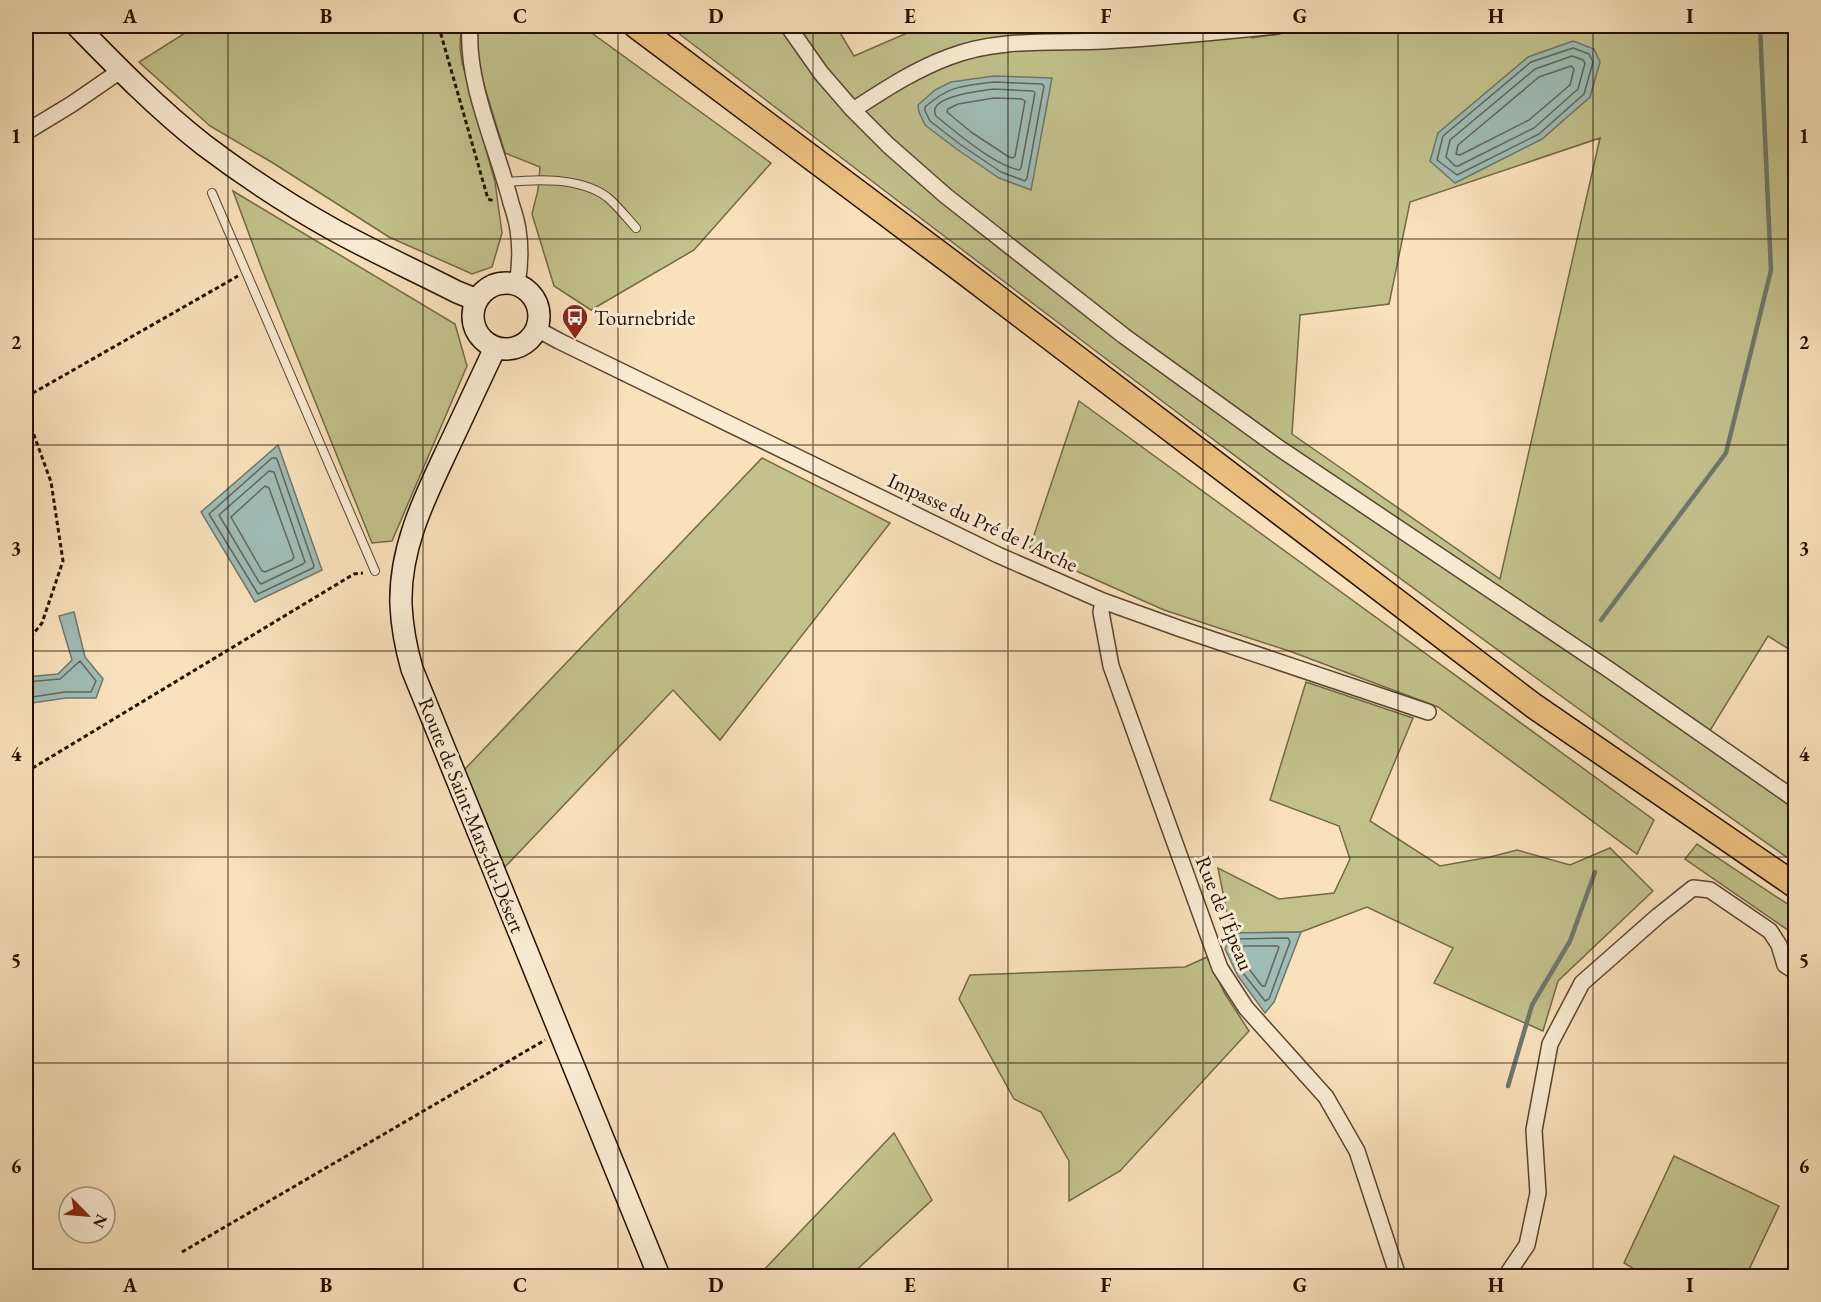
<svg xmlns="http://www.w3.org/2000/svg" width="1821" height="1302" viewBox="0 0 1821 1302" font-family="'EB Garamond',serif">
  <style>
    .green { fill: #c2c18c; stroke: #746846; stroke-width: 1.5; fill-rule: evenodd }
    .water { fill: #9fbcb6; stroke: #6e776d; stroke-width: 1.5 }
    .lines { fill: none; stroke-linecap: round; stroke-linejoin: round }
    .shore { stroke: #62665b; stroke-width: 1.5 }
    .stream { stroke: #6e776d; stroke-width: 4.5 }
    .lane-casing { stroke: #5a442f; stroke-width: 10 }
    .street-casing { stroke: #5a442f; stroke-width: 18 }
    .secondary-casing { stroke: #251000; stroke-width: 24 }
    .primary-casing { stroke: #251000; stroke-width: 27 }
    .path { stroke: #251000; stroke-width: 3; stroke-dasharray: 4.5 3; stroke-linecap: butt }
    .lane { stroke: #faecd3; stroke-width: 8 }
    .street { stroke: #faecd3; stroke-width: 15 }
    .secondary { stroke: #faecd3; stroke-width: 21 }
    .primary { stroke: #ecc07e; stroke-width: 24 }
    .grid { fill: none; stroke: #251000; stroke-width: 1.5; stroke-opacity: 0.55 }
    .labels { text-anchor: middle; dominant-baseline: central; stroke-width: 6; stroke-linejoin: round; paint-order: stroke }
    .poi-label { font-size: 21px; fill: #251000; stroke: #faecd3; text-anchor: start }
    .street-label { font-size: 21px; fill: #251000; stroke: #faecd3 }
    .neatline { fill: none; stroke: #251000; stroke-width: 2 }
    .grid-label { font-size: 20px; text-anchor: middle; font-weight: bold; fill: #251000 }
  </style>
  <rect width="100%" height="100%" fill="#f8e1bb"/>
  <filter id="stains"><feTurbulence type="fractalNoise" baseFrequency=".00333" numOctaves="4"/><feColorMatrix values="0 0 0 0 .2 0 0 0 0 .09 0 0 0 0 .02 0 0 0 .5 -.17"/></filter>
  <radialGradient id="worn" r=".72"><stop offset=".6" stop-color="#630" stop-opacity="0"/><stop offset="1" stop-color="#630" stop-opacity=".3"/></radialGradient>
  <!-- green -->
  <path class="green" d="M196,26h265l-1,21 2,15 33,120 7,51 -10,34 -20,7 -83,-37 -116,-74 -63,-37 -71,-64z
    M478,26h104l189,137 -77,87 -103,60 -37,-24 -22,-72 6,-24 2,-23 -35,-14 -25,-81 -4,-23z
    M669,26h167l18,30 67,-29 9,-1h321l1,12 75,-12h468v627l-27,-17 -59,96 86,58v73c-383,-269 -755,-553 -1126,-837zM1600,138l-100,441 -208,-145 8,-119 89,-11 21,-102z
    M233,191l222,133 12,42 -75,175 -20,2 -110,-274z
    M1079,401l575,419 -17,34 -199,-147 -146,-55 -128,-42 -135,-60z
    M762,458l128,65 -170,217 -47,-50 -168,177 -41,-97z
    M1306,682l107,36 -43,103 70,45 50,-9 27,-7 53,15 40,-17 43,43 -95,90 -15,50 -109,-48 19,-35 -86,-41 -66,25 -70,1 -13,-65 61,31 55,-6 16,-34 -11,-33 -69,-26z
    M1697,844l98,65v26l-110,-76z
    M1207,957l18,37 24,37 -129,140 -51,30v-40l-28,-49 -27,-13 -55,-100 11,-24 215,-8z
    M894,1133l38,67 -82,76h-92z
    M1674,1156l105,50 -33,70h-100l-22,-13z"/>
  <!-- water -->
  <path class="water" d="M1573,41l21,8 6,13 -10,35 -48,42 -87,44 -25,-22 8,-28 90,-76z
    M994,76l58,2 -21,112 -32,-12 -41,-28 -33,-25 -6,-13 -1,-7 17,-15 16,-8z
    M278,445l44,125 -67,32 -54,-90z
    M74,612l11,45 18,22 -7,19h-30l-40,6v-27l32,-3 14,-14 -13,-44z
    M1301,932l-27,70 -9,11 -27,-37 -13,-27 6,-16z"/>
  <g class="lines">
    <!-- shore -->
    <path class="shore" d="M1573,48l16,6 4,8 -9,32 -45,40 -82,41 -20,-15 6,-24 88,-74z
      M1572,56l11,4 2,3 -7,26 -44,39 -76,38h-3l-9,-9 4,-17 85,-71z
      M1571,66l3,3 -4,16 -41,35 -69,35 -4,-1 2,-9 81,-68z
      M994,82l48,2 2,2 -17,92 -2,3 -24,-9 -40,-27 -31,-24 -5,-10v-4c25,-22 38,-21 69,-25z
      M994,89l39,2 2,2 -14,75 -2,2c-25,-5 -62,-37 -83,-54 -11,-20 46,-25 58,-27z
      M994,98l28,1 3,2 -10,55 -2,2 -4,-1 -38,-25 -24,-20 1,-3 10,-5z
      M272,458h3l2,1 37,107 -1,2 -55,26 -49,-80z
      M269,471l5,1 31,90 -2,2 -42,20 -2,-2 -40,-67z
      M265,486l4,2 25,69 -2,3 -27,12 -3,-1 -31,-54z
      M26,682l34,-3 20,-18 16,20 -5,11h-26l-39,6
      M1288,938l2,4 -21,57 -4,2 -22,-28 -11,-26 5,-8z
      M1244,946h33l2,1 -14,39h-3l-13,-17 -8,-19z"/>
    <!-- stream -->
    <path class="stream" d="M1601,620l125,-167 45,-183 -11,-244
      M1508,1086l24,-81 38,-64 25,-69"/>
    <!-- lane casing -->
    <g class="lane-casing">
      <path id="lane" d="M506,182c31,-3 74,-5 101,15 10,8 20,21 29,31
        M212,193l163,378"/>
    </g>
    <!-- street casing -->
    <g class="street-casing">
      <path id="street" d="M470,26c-4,58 27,121 41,177 3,9 6,18 7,27 3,18 2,37 -1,55
        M788,26l33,47 32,37 35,35 58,51 178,140 155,112 332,223 185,129
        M853,110c31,-20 61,-40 96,-53 48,-19 103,-14 154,-16 58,-3 116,-9 174,-15
        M26,132l46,-28 48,-33
        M537,329l22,12 439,214 105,46 78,28 247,83
        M1103,601l-2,11 10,54 109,302 26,40 80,89 31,54 41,125
        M1506,1276l21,-31 11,-52 -4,-63 16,-86 32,-61 76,-67 35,-28 17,2 60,41 9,14 6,20 11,7"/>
    </g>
    <!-- secondary casing -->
    <g class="secondary-casing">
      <path id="secondary" d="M77,26c40,41 81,83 127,119 41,31 85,60 130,85 40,22 82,41 123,62l20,8
        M473 316a33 33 0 1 1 66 0a33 33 0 1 1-66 0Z
        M495,348c-15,32 -30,64 -45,96 -24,51 -51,103 -49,161 1,22 5,43 11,64l247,607"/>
    </g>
    <!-- primary casing -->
    <g class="primary-casing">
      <path id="primary" d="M636,26l328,246 570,434 262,180"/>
    </g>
    <!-- path -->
    <path class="path" d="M441,26l-1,5 48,168 6,2
      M26,397l212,-121
      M26,413l25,69 12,79 -21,62 -16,20
      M26,772l328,-198 9,-1
      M182,1252l363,-212"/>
    <!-- lane -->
    <use href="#lane" class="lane"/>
    <!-- street -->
    <use href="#street" class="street"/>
    <!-- secondary -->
    <use href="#secondary" class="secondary"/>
    <!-- primary -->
    <use href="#primary" class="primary"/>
  </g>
  <!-- grid -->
  <path class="grid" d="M228,26v1250M423,26v1250M618,26v1250M813,26v1250M1008,26v1250M1203,26v1250M1398,26v1250M1593,26v1250M26,239h1770M26,445h1770M26,651h1770M26,857h1770M26,1063h1770"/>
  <!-- icons -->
  <defs>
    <g id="bus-pin" transform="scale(1.35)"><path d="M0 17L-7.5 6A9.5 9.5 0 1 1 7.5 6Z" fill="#8f2418" stroke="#faecd3"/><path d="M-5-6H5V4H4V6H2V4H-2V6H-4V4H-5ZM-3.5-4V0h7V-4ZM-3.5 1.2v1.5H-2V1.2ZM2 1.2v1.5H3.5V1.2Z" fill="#fff"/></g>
  </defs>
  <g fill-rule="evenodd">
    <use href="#bus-pin" x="575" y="317"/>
  </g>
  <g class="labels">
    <!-- poi labels -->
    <g class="poi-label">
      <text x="594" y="317">Tournebride</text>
    </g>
    <!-- street labels -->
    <g class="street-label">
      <text transform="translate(983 522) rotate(25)">Impasse du Pré de l'Arche</text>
      <text transform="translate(472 815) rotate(68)">Route de Saint-Mars-du-Désert</text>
      <text transform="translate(1225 913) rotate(68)">Rue de l'Épeau</text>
    </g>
  </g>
  <!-- margin -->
  <rect width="1821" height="1302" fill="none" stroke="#f8e1bb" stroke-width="66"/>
  <!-- north arrow -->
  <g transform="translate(87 1215) rotate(115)"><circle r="28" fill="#faecd3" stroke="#a5947f" stroke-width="1.5"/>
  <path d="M0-4.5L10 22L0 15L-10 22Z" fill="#8f2418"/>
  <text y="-9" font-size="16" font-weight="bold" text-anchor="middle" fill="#251000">N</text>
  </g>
  <rect x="33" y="33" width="1755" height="1236" class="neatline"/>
  <g class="grid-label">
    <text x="130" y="23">A</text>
    <text x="326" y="23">B</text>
    <text x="520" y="23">C</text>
    <text x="716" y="23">D</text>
    <text x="910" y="23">E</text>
    <text x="1106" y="23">F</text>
    <text x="1300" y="23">G</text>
    <text x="1496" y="23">H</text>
    <text x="1690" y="23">I</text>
    <text x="16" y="143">1</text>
    <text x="1804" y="143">1</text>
    <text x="16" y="349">2</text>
    <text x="1804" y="349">2</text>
    <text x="16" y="555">3</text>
    <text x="1804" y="555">3</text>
    <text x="16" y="761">4</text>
    <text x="1804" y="761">4</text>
    <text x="16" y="967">5</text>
    <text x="1804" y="967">5</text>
    <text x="16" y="1173">6</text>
    <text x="1804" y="1173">6</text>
    <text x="130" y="1292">A</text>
    <text x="326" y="1292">B</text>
    <text x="520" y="1292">C</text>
    <text x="716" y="1292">D</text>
    <text x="910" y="1292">E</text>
    <text x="1106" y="1292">F</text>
    <text x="1300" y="1292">G</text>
    <text x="1496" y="1292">H</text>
    <text x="1690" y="1292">I</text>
  </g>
  <rect width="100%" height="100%" filter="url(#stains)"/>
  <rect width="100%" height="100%" fill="url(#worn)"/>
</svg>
